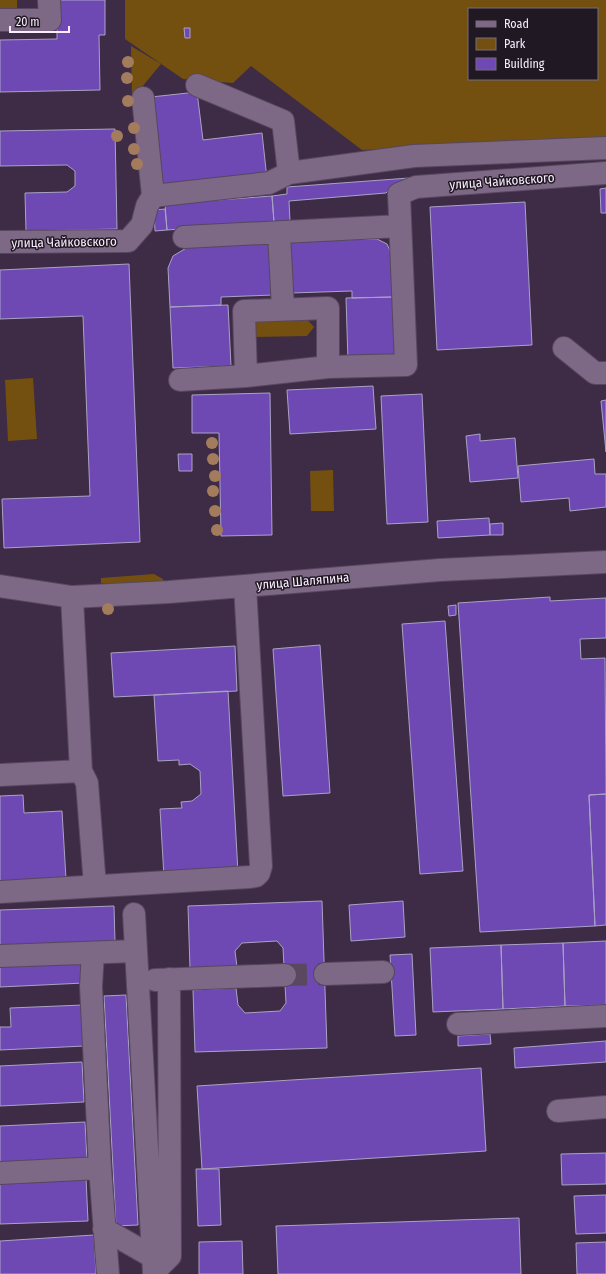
<svg xmlns="http://www.w3.org/2000/svg" width="606" height="1274" viewBox="0 0 606 1274" font-family="'Fira Sans Condensed',sans-serif">
  <style>
    .green { fill: #735010; fill-rule: evenodd }
    .building { fill: #6e49b3; stroke: #aaa2c5 }
    .lines { fill: none; stroke-linecap: round; stroke-linejoin: round }
    .minor-tunnel { stroke: #5a4861; stroke-width: 22; stroke-dasharray: 22 11; stroke-linecap: butt }
    .minor-casing { stroke: #57475e; stroke-width: 24 }
    .minor { stroke: #7d6885; stroke-width: 22 }
    .tree { fill: #a27c5c }
    .labels { text-anchor: middle; dominant-baseline: central; stroke-width: 3; stroke-linejoin: round; paint-order: stroke }
    .street-label { font-size: 13px; fill: #f9edfe; stroke: #201823 }
  </style>
  <rect width="100%" height="100%" fill="#3e2b45"/>
  <!-- green -->
  <path class="green" d="M0,0h17v14l-17,1z
    M125,0h481v140l-244,10 -111,-84 -18,17 -50,-4 -58,-40zM469,9h128v70h-128z
    M131,46l30,18 -29,35z
    M305,317l9,10 -7,9 -51,1 -6,-11 7,-8z
    M33,378l4,61 -29,2 -3,-61z
    M333,470l1,41h-23l-1,-40z
    M154,574l9,5v5l-50,1 -12,-2v-5z"/>
  <!-- building -->
  <path class="building" d="M57,0h48v35h-6l1,55 -100,2v-52l57,-1z
    M184,28h6v10h-5z
    M197,92l6,48 59,-7 5,46 -104,13 -12,-95z
    M115,129l2,100 -91,2 -1,-38 42,-1 8,-6v-15l-8,-6 -67,1v-35z
    M409,178l-17,9 -6,6 -97,8 1,20 -16,1 -2,-26 15,-2v-7z
    M606,188v25h-5l-1,-24z
    M272,196l2,26 -107,8 -2,-26z
    M525,202l7,143 -95,5 -7,-143z
    M165,209l2,21 -12,1 -1,-21z
    M377,239l10,5 5,11 1,42 -41,1v-7l-61,2 -2,-52z
    M271,243l2,52 -52,2v8l-51,2 -2,-39 5,-12 15,-9z
    M129,264l11,278 -136,6 -2,-49 88,-3 -7,-180 -83,3v-49z
    M393,297l2,62 -47,2 -2,-63z
    M228,305l3,61 -58,2 -3,-61z
    M373,386l3,43 -86,5 -3,-44z
    M270,393l2,142 -51,1 -2,-103h-27v-38z
    M422,394l6,128 -41,2 -6,-128z
    M606,400v52l-5,-51z
    M480,434v7l35,-3 3,40 -48,4 -4,-46z
    M178,454h14v17h-13z
    M594,459l1,15h11v33l-36,4 -1,-13 -48,4 -3,-36z
    M489,518l1,17 -52,3 -1,-17z
    M503,523v12h-13v-11z
    M550,597v4l56,-3v40l-26,1 1,20 24,-1 1,136 -17,1 6,131 -115,6 -22,-329z
    M456,605v10l-7,1 -1,-10z
    M445,621l18,250 -43,3 -18,-250z
    M320,645l10,148 -47,3 -10,-147z
    M235,646l2,45 -123,6 -3,-44z
    M228,691l10,182 -74,4 -4,-68 22,-1 -1,-6 11,-1 9,-7 -1,-23 -10,-7 -11,1v-5l-21,1 -4,-66z
    M606,794v131l-11,1 -6,-131z
    M23,795l1,18 38,-2 4,68 -66,4v-87z
    M322,901l5,147 -132,4 -2,-62 43,-2 2,17 7,8 35,-2 6,-8 -3,-55 -6,-7 -35,2 -7,8 2,16 -47,2 -2,-63z
    M403,901l2,36 -54,4 -2,-36z
    M114,906l1,36 -115,4v-36z
    M606,941v64l-41,1 -2,-63z
    M563,943l2,63 -62,3 -2,-64z
    M501,945l2,64 -70,3 -3,-64z
    M412,954l4,81 -21,1 -5,-81z
    M83,962l1,21 -84,4v-21z
    M126,995l12,230 -22,1 -12,-230z
    M83,1005l2,41 -85,4v-23h11l-1,-19z
    M490,1034l1,10 -33,2v-10z
    M606,1041v21l-91,6 -1,-20z
    M82,1062l2,40 -84,4v-40z
    M481,1068l5,83 -284,18 -5,-83z
    M85,1122l2,39 -87,4v-39z
    M606,1153v31l-44,1 -1,-31z
    M196,1169h23l2,56 -23,1z
    M86,1178l2,43 -88,3v-42z
    M606,1195v38l-30,1 -2,-38z
    M519,1218l2,56h-243l-2,-48z
    M94,1235l2,39h-96v-33z
    M242,1241l1,33h-44v-32z
    M606,1242v32h-29l-1,-31z"/>
  <g class="lines">
    <!-- minor-tunnel -->
    <path class="minor-tunnel" d="M285,975l40,-1"/>
    <!-- minor casing -->
    <g class="minor-casing">
      <path id="minor" d="M0,20h50l-1,-20
        M143,98l10,98 116,-13 20,-10 -6,-52 -86,-36
        M289,173l125,-17 192,-8
        M279,233l4,76
        M184,237l216,-11
        M0,242l128,-1 14,-16 5,-19 6,-10
        M564,348l31,25h11
        M246,376l-2,-65 84,-3v59
        M180,380l66,-4 82,-9 78,-2 -7,-171 17,-7 190,-14
        M0,586l72,11 97,-5 271,-22 166,-8
        M72,597l9,174 6,12 8,103
        M0,775l81,-4
        M0,892l250,-15 6,-1 3,-3 2,-7 -16,-280
        M134,914l20,360
        M93,953l-2,33 9,182 8,106
        M0,956l136,-5
        M325,974l58,-2
        M155,980l130,-5
        M458,1024l148,-8
        M558,1111l48,-4
        M0,1173l100,-5
        M104,1229l49,28
        M154,1272l16,-16 -1,-277"/>
    </g>
    <!-- minor -->
    <use href="#minor" class="minor"/>
  </g>
  <!-- trees -->
  <g class="tree">
    <circle cx="128" cy="62" r="6"/>
    <circle cx="127" cy="78" r="6"/>
    <circle cx="128" cy="101" r="6"/>
    <circle cx="134" cy="128" r="6"/>
    <circle cx="117" cy="136" r="6"/>
    <circle cx="134" cy="149" r="6"/>
    <circle cx="137" cy="164" r="6"/>
    <circle cx="212" cy="443" r="6"/>
    <circle cx="213" cy="459" r="6"/>
    <circle cx="215" cy="476" r="6"/>
    <circle cx="213" cy="491" r="6"/>
    <circle cx="215" cy="511" r="6"/>
    <circle cx="217" cy="530" r="6"/>
    <circle cx="108" cy="609" r="6"/>
  </g>
  <g class="labels">
    <!-- street labels -->
    <g class="street-label">
      <text transform="translate(502 181) rotate(-4)">улица Чайковского</text>
      <text transform="translate(64 242) rotate(-1)">улица Чайковского</text>
      <text transform="translate(303 581) rotate(-5)">улица Шаляпина</text>
    </g>
  </g>
  <!-- legend -->
  <rect x="468" y="8" width="130" height="72" fill="#201823" stroke="#776d7b"/>
  <rect x="476" y="21" width="20" height="6" fill="#7d6885" stroke="#776d7b"/>
  <text x="504" y="28" font-size="12" fill="#f9edfe">Road</text>
  <rect x="476" y="38" width="20" height="12" fill="#735010" stroke="#776d7b"/>
  <text x="504" y="48" font-size="12" fill="#f9edfe">Park</text>
  <rect x="476" y="58" width="20" height="12" fill="#6e49b3" stroke="#776d7b"/>
  <text x="504" y="68" font-size="12" fill="#f9edfe">Building</text>
  <!-- scale -->
  <path d="M10 26v6h59v-6" fill="none" stroke="#f9edfe" stroke-width="2"/>
  <text x="16" y="26" font-size="12" fill="#f9edfe" stroke="#201823" stroke-width="3" paint-order="stroke">20 m</text>
</svg>
